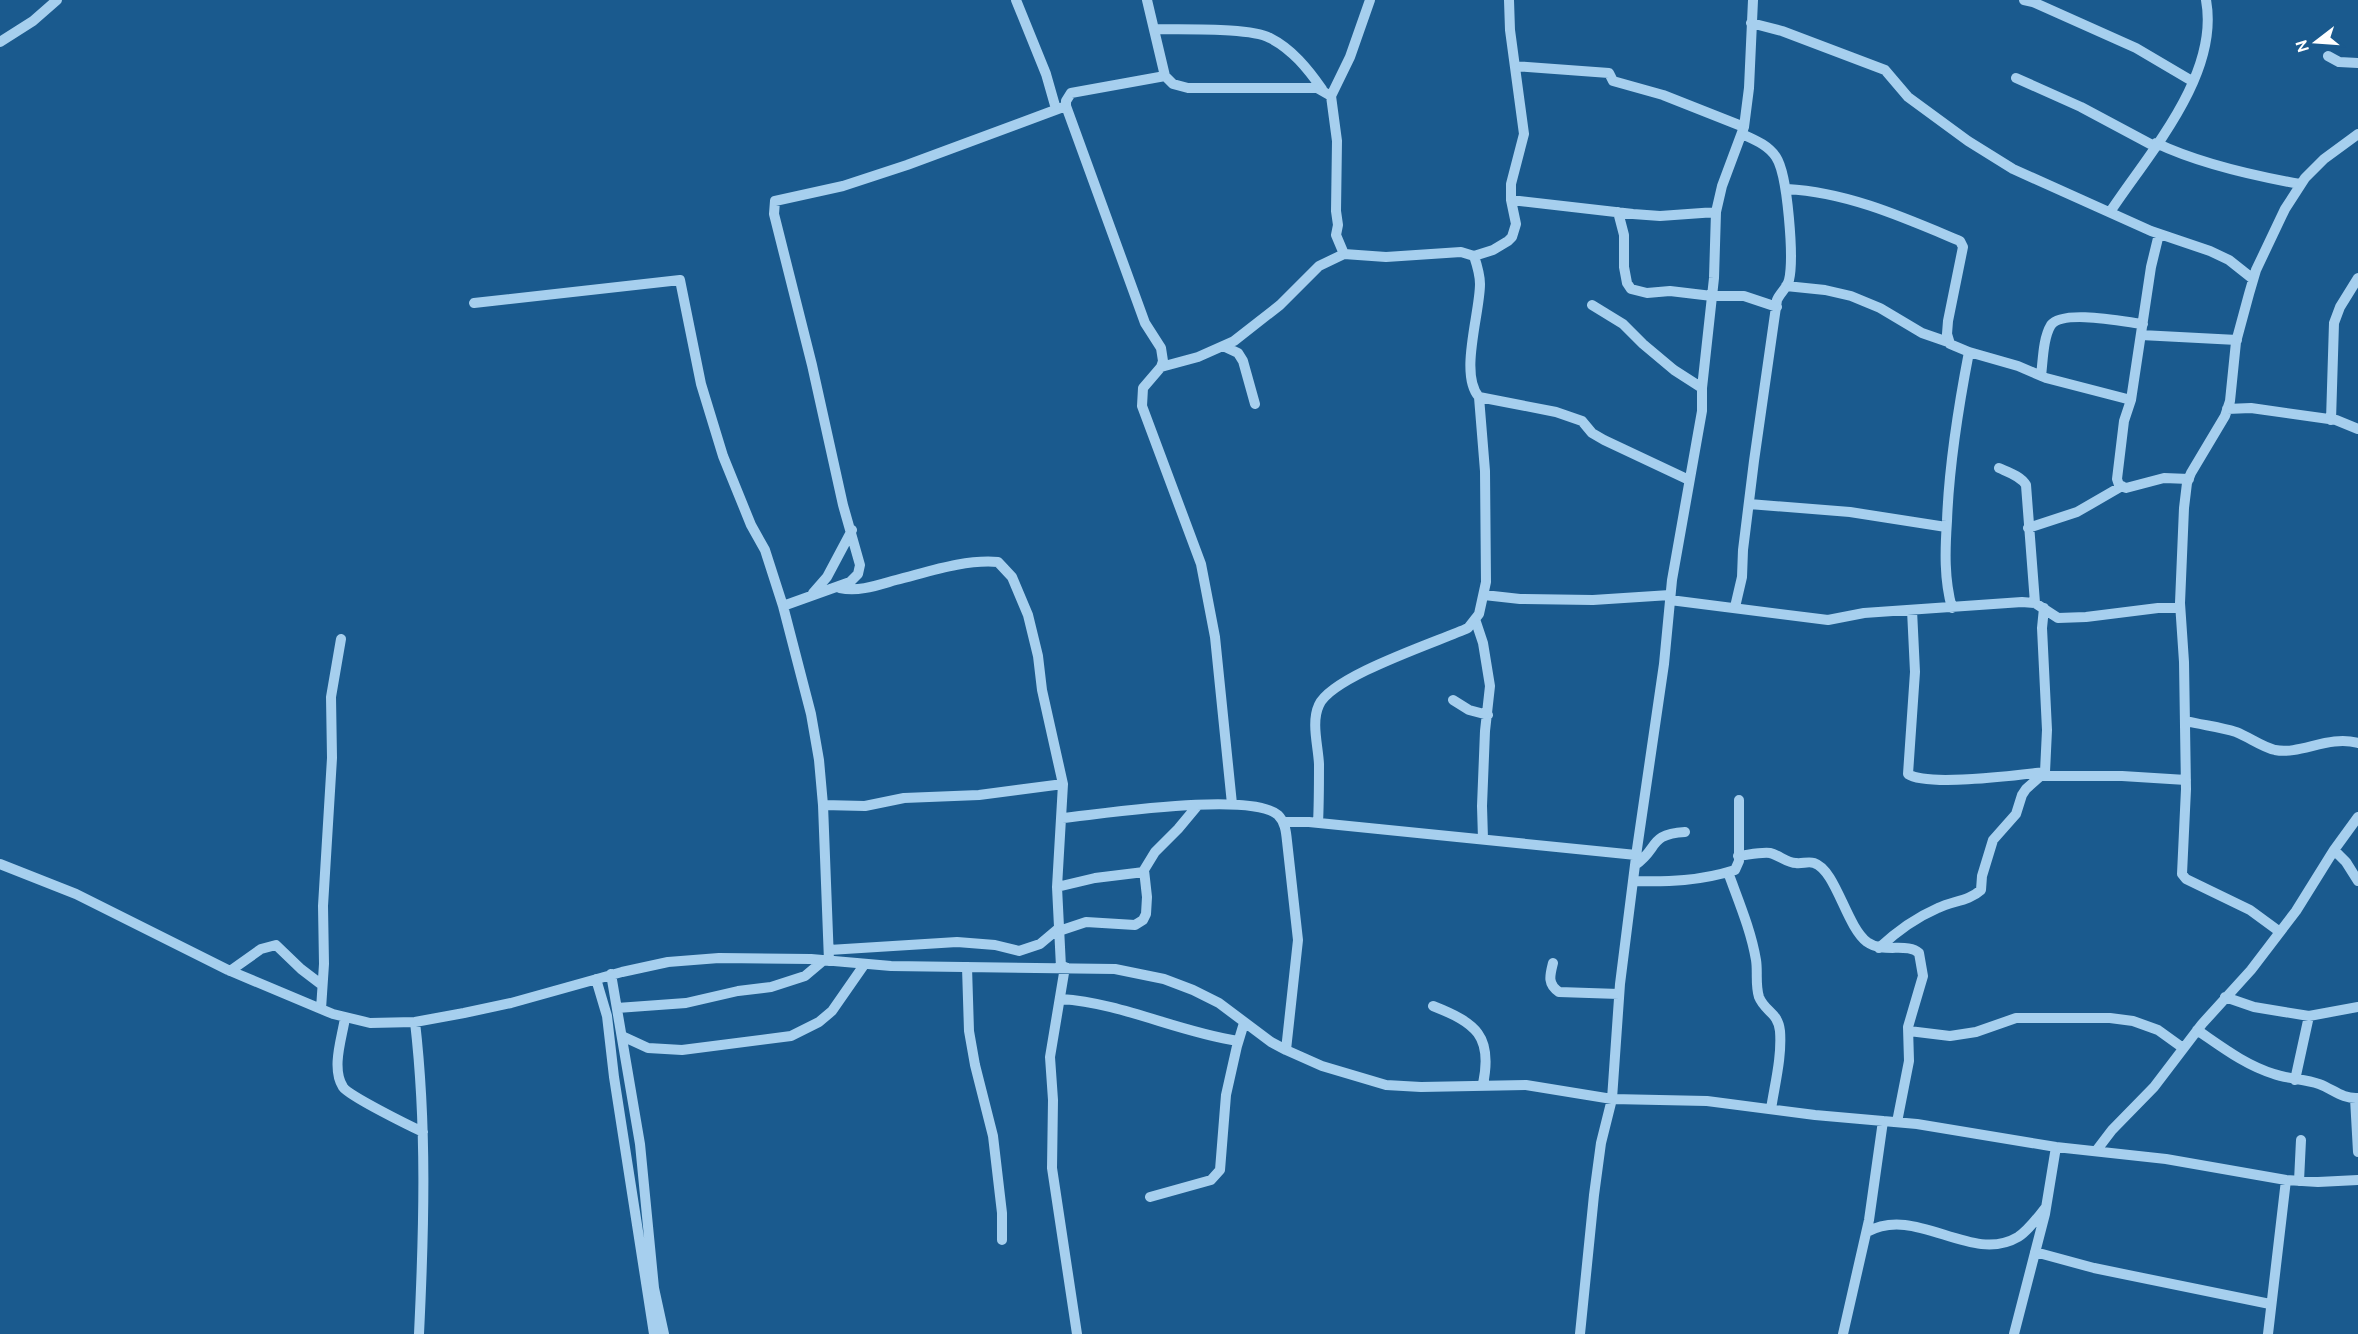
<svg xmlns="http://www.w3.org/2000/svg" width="2358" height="1334" viewBox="0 0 2358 1334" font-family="Ubuntu,sans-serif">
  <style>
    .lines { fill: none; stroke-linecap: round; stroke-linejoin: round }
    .minor { stroke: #a6cfee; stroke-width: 10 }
  </style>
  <rect width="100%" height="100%" fill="#1a5a8e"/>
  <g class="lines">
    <!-- minor -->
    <path class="minor" d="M1016,0l30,74 10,35
      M1147,0l18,76 8,8 15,4h129l14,8 6,45 -1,70 2,14 -2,10 8,19 42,3 75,-5 13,4c3,9 6,18 6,28 0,29 -21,91 -1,113l77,15 26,9 10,12 12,7 85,40
      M2024,0l9,2 103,46 56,33
      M1751,23l31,8 103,39 23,27 60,44 45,28 138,62 59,20 19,9 24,19
      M1155,29c26,1 95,-2 115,9 22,11 38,31 52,51
      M0,42l33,-21 24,-21
      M2328,56l11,6 19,1
      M1515,66l94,7 4,8 50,14 81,32
      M1165,76l-94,17 -5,8v5l79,217 16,25 2,13 -2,6 -18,21 -1,18 59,158 14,73 17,167
      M2016,78l65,29 73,39
      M1331,96l19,-39 20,-57
      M2156,143c42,20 99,33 144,41
      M1787,189c60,3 118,29 173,52l3,6 -15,74 -1,13 3,10 19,8 49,14 28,12 85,22
      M1511,200l122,14 27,2 56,-4
      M1618,212l6,23v32l3,16 4,6 16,4 23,-2 42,5h32l33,11
      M2110,212c39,-59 110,-137 96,-212
      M2159,234l-8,33 -20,133 -7,21 -7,58 2,6 7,3 38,-10 25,1
      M1474,256l19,-6 15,-9 4,-4 4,-13 -5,-24v-16l13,-50 -14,-104 -1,-30
      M1786,286l39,4 26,6 29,12 42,25 26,9
      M474,303l206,-23 21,104 22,72 28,69 14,25 18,56 28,108 8,46 4,45 6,156
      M1592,305l31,19 20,20 31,26 28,18
      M2141,335l96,5
      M1223,346l15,7 5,8 12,43
      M1161,367l37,-10 36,-16 46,-36 39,-39 25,-12
      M2041,376c2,-16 2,-38 10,-51 12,-16 74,-3 92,-1
      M2227,409l24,-1 85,12 22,9
      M2331,420l3,-97 6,-16 18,-29
      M1999,468c9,4 22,8 27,17l9,118
      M1749,504l101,8 96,15
      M2028,528l49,-16 45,-26
      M840,588c19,4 38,-3 56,-8 32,-8 69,-21 102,-18l14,15 16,38 10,41 4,34 21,94 -6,103 4,80
      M813,593l14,-16 25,-47
      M1484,595l36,4 73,1 77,-5
      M1670,600l158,20 36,-7 158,-11 13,1 23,15 28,-1 72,-9h22
      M783,606l67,-24 8,-8 2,-9 -17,-60 -31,-140 -38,-151 1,-13 68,-15 64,-21 159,-59
      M1735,607l7,-30 1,-27 11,-89 23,-161c3,-7 10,-12 12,-20 5,-21 -1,-105 -13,-123 -8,-12 -21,-17 -34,-23
      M1952,608c-8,-29 -7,-58 -5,-87 2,-57 11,-112 22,-169
      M1912,610l3,62 -7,102c19,13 111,1 137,-2
      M1475,619l8,24 7,43 -5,45 -3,75 1,33
      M1453,700l16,10 19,5
      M2186,721c16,4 34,6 50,11 13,5 26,15 39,18 26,5 53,-15 83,-7
      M2043,776h79l64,4
      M823,805l42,1 39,-8 75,-3 84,-11
      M1062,818c41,-4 188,-27 216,-3 7,7 8,16 9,26l11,99 -12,110
      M1283,822h26l327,33
      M1318,823c1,-19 1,-39 1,-59 -1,-19 -8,-42 0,-59 13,-29 118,-63 149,-77l11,-14 7,-32 -1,-111 -6,-74
      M2334,850l12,12 12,19
      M1738,856c10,-1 22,-4 32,-3 9,2 17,10 26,10 6,1 12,-2 18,0 22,7 32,63 53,79 17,12 40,0 52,11l4,23 -15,51 1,34 -12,61
      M0,864l76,30 152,76 105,44 37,9 45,-1 49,-9 47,-10 111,-31 46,-10 51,-4 92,1 80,7 224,3 49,10 29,11 26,13 52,39 15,8 36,16 64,19 35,2 105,-2 86,14 95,2 108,14 102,9 139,23 110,12 120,21 32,2 40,-2
      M1635,865c24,-16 13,-31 50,-33
      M1728,872c10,28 23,58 28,88 2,12 -1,24 3,37 6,15 19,15 21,34 2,26 -5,52 -9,78
      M1633,881c36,1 67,0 102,-11l4,-9v-61
      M1057,887l38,-9 49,-6
      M1059,931l27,-9 49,3 8,-5 3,-6 1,-17 -3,-27 11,-18 23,-23 20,-24
      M2280,932l-30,-22 -64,-31 -4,-5 4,-85 -2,-127 -4,-59 4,-95 3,-25 4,-10 34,-57 5,-15 6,-59 13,-48 7,-24 29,-61 20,-31 19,-19 34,-25
      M1879,948c18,-17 36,-30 59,-40 14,-7 31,-7 43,-18l1,-14 11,-36 23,-26 6,-19 4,-6 19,-17 2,-42 -5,-102 2,-20
      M829,950l128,-8 38,3 24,6 21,-7 19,-16
      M1553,963c-3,12 -6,21 6,29l60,2
      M967,967l2,64 6,34 18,71 9,77v27
      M1065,967l-15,90 3,43 -1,68 25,166
      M230,971l31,-22 15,-4 25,24 21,16
      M611,974l29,170 14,144 10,46
      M596,979l11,37 7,61 40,257
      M2225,997l29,10 55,9 49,-9
      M1061,999c61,4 117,33 177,42
      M1433,1006c43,17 60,30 50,78
      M617,1008l69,-5 52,-12 33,-4 34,-11 19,-16
      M321,1009l3,-45 -1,-58 9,-148 -1,-61 10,-58
      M345,1018c-3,20 -14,50 -2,69 6,9 67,39 80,45
      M415,1022c12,104 9,208 4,312
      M2197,1030c25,17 48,35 77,44 14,5 31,5 45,10 14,5 23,15 39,14
      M1909,1031l41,5 26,-4 40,-14h94l23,3 25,9 25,18
      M622,1036l26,12 34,2 109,-14 28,-14 13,-11 32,-46
      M2295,1080l14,-64
      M2355,1098l3,54
      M2096,1151l16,-21 42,-43 48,-63 49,-54 45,-59 38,-61 24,-33
      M2299,1181l2,-41
      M1150,1197l61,-17 9,-10 6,-75 11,-49 7,-23
      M1867,1232c49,-28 104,33 151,5 11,-7 20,-20 28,-30
      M2035,1252l59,16 176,36
      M1580,1334l14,-139 7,-52 11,-44 8,-115 17,-135 27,-185 8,-84 30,-169v-23l12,-110 2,-66 6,-26 22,-59 5,-39 4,-88
      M1843,1334l26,-114 14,-99
      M2014,1334l31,-120 11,-67
      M2268,1334l18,-154"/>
  </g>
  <!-- north arrow -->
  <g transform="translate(2316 42) rotate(253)" stroke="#1a5a8e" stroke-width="4.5" paint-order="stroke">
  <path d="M0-4.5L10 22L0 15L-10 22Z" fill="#ffffff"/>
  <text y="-9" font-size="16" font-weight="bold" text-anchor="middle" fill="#ffffff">N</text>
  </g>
</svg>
